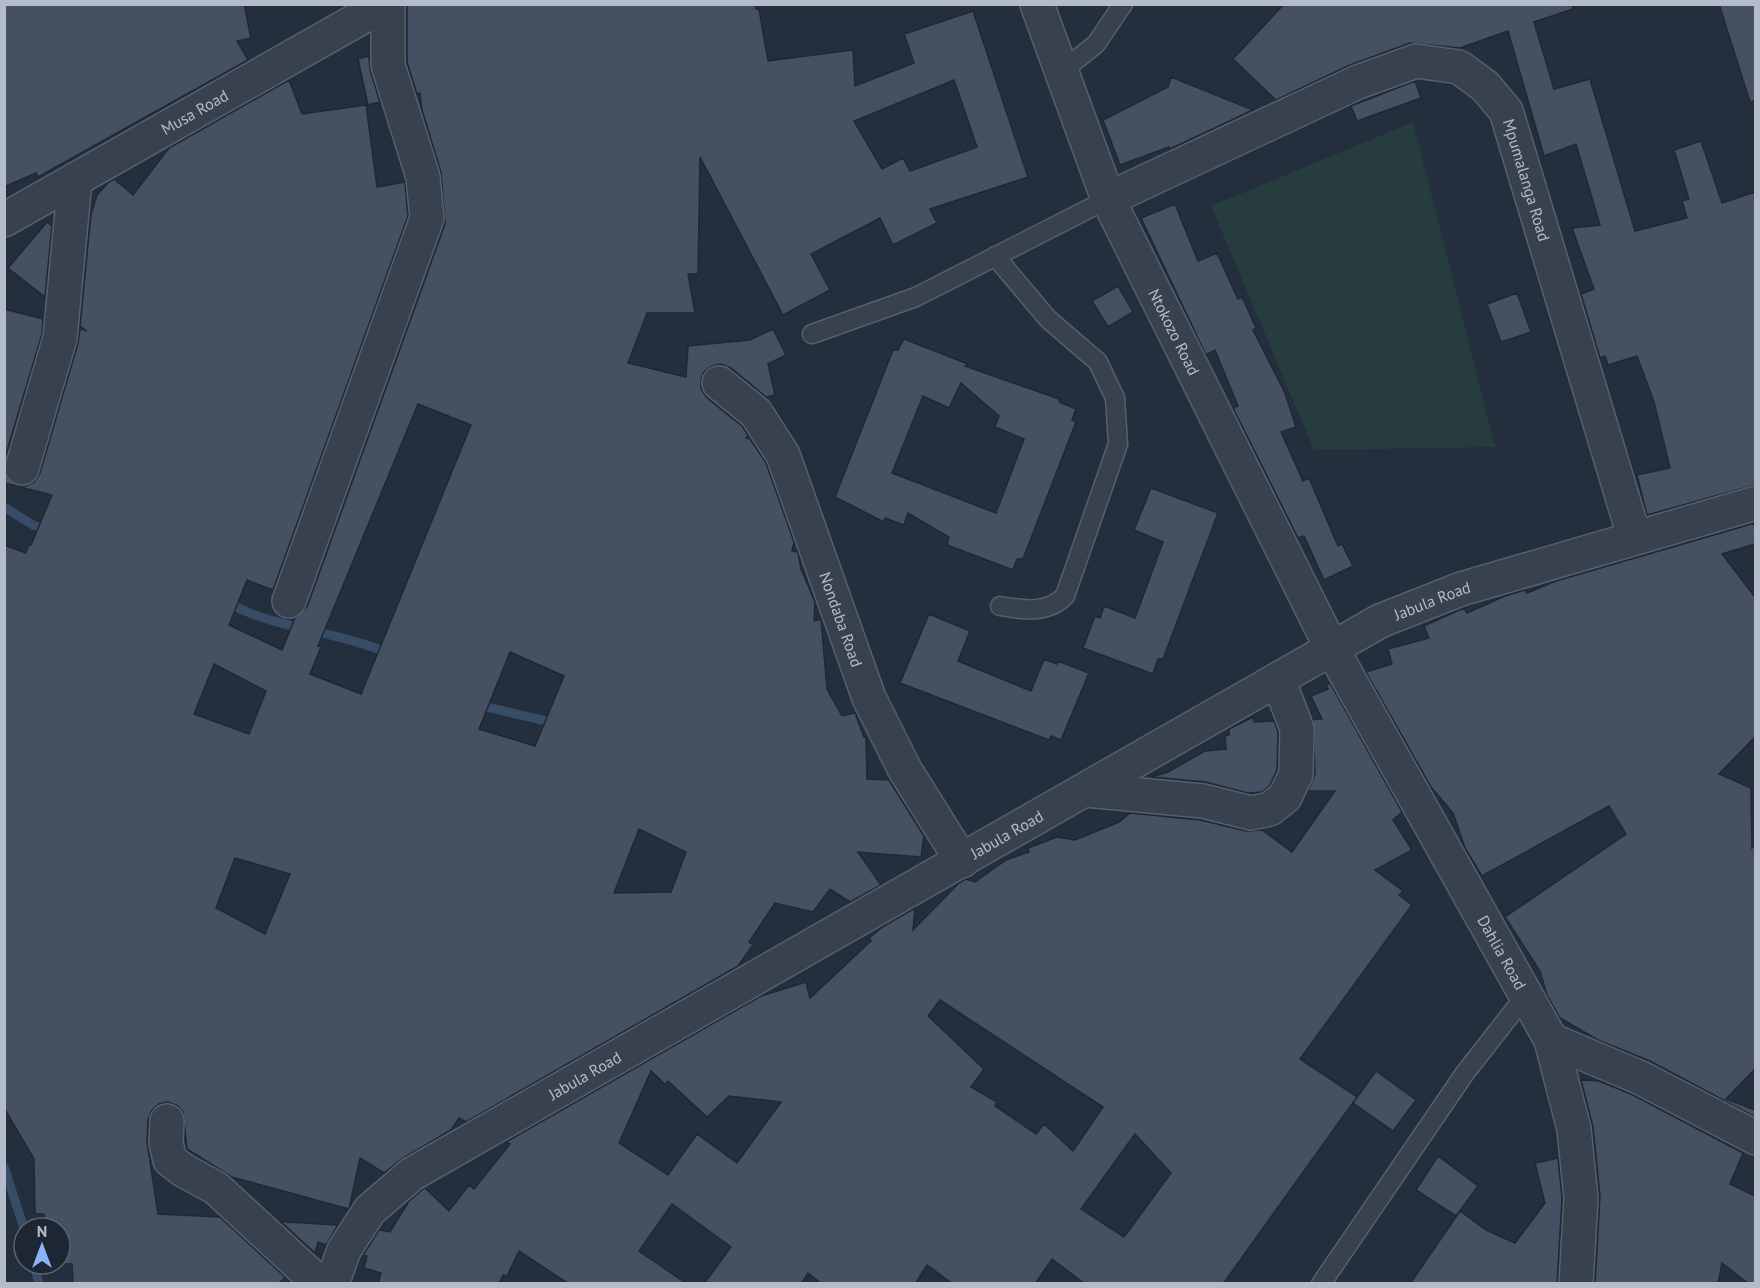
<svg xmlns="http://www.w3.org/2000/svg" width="1760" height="1288" viewBox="0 0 1760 1288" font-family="'PT Sans',sans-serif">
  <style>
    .green { fill: #263c3f }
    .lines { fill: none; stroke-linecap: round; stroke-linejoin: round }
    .stream { stroke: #394c67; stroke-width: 9 }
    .building { fill: #455162; stroke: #1f2835; stroke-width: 1.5; fill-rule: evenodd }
    .service-casing { stroke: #565f6c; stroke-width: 21 }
    .minor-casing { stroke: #565f6c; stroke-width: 36 }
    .service { stroke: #38414e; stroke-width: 18 }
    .minor { stroke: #38414e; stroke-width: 33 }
    .labels { text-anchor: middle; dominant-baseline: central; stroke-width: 4.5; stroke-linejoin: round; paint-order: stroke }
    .street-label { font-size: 16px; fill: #b4bcc9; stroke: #1d2633 }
  </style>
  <rect width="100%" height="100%" fill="#242f3e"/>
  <!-- green -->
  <path class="green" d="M1413,122l82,325 -181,3 -103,-244z"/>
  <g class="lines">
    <!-- stream -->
    <path class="stream" d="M4,507l29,18 15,5
      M228,603c49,26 108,28 160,50
      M478,705l77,18
      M4,1167l20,61
      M34,1264l5,20"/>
  </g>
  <!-- building -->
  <path class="building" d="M4,4h240l7,34 -14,3 11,19 -210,117 -2,-4 -32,14z
    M407,4h348l1,5h3l9,52 85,-11 2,36 59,-23 -10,-29 69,-23 55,166 -98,32 7,14 -44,22 -13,-27 -69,36 19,36 -47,25 -83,-158 -2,117h-10l7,39h-48l-19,50 58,14 2,-31 62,-6 23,-11 13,26 -18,9 7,31 -9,2 -35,-29 -10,-4 -9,2 -8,6 -3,7v10l6,9 35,28 6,9 -2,3 4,1 16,24 28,79 -2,9 6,1 3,17 14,33 -1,19 7,-2 6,70 15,27 13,-3 9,24h2l1,42 22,1 35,56 -3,21 -63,-5 23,33 -31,17 -20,-13 -17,23 -38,-9 -26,39 4,3 -15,21 -272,156 -7,-4 -8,12 -48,28 -19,15 -24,-15 -11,51 -117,-32 -45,-28 -4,-37 -5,-6 -10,-4 -9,2 -7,6 -4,10 -1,22 11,72 62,3 65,60 -6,7h-206l-1,-20h-12v-36h-15l-1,-14h-9l-1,-55 -30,-51v-563l22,8 3,-9 2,1 21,-50 -48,-12v-9l12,12h10l8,-4 6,-9 38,-130 2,-14 7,2 -7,-5 11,-112 6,-19 11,-12 6,-4 19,16 36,-47 120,-68 13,34 64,-9 11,82 28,-5 3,34 -135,374 -26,-10 -18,45 53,25 13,-32 12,-11 138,-383 -4,-52 -19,-62 -2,-17 -3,1 -10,-32zM954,80l23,67 -67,24 -7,-13 -21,11 -28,-48zM418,404l53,21 -110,269 -51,-20 11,-27 -3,-1zM510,652l54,24 -29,70 -56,-17zM214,664l52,27 -17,43 -55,-20zM639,829l47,23 -15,40 -57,1zM235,858l55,16 -25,60 -49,-26z
    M1284,4h288l1,5 -39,13 20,67 36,-10 45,152 52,-13 -5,-17 7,-2 -15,-49 27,-9 21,62 33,-11v293l-108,30 -10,-40 33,-7 -16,-66 -17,-46 -29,9 -3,-9 -5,2 -19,-64 13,-5 -22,-61 28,-3 -24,-81 -32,12 -36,-125 -48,17 -50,-5 -60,22 -74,35 -43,-41z
    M1719,4h36v97l-5,1z
    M369,56l1,14 10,32 -12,3 -10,-46z
    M1171,77l82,33 -83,39 -1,-2 -49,18 -17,-45 65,-33z
    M1415,81l6,17 -64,23 -6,-15z
    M1175,204l23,57 19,-8 21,46 4,-2 14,31 -3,2 32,63 11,34 -15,5 22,49 6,-3 29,68 4,-2 11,22 -29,14 -20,-44 -6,2 -65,-130 5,-2 -23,-56 -9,5 -65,-137z
    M47,222l5,4 -7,71 -37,-29z
    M1118,286l15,26 -25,15 -16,-26z
    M1517,293l14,39 -30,10 -14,-38z
    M4,309l39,10 -1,15 -38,127z
    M904,339l64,25 -3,2 94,33v3l17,7 -4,11 4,2 -53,137h-6l-4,11 -66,-25 2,-8 -41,-24 -4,12 -19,-7 -1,4 -49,-25 58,-147h5zM961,383l38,33 -4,11 29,12 -28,74 -104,-40 31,-77 26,12z
    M1151,488l67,25 -55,146h-5l-5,15 -70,-26 12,-32 5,2 4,-12 31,12 28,-76 -29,-12z
    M1755,523v21l-33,10 33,43v140l-36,37 32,14 1,60 3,-4v225l-29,30 29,11v7l-105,-56 -52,-21 -38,-22 -13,-23 -7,-24 -35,-54 121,-83 -17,-28 -127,70 -17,-28 -12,-35 -22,-26 -65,-115 26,-8 -4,-15 41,-11 -5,-12 40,-18 3,5 38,-17 20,-6 2,3 29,-12z
    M929,614l41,17 -12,30 73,30 13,-32 13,5 1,-3 31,12 -28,67 -10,-4 -2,4 -149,-57z
    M1330,683l72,129 -9,8 19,30 -37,20 28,21 -4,4 13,10 -112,154 57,38 -134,187h-138l-33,-25 -17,25h-82l-26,-19 -12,19h-93l-14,-11 -7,11h-97l27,-37 -59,-43 -33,47 48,33h-118l-50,-33 -12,25 -4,-1 -4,9h-121l3,-11 -17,-5 3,-12 -4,-1 16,-25 11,2 19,-31 14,-12 2,-1 24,23 20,-26 5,4 36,-45 -4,-2 255,-146 45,-14 4,16 61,-57 -2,-3 15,-12 31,-18 -2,22 46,-47 7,-4 9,3 31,-22 23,-8 -1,-4 29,-11 18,3 44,-18 11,-9 70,7 46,11 16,-1 30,22 43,-61h-27l7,-17 -2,-55h9l-11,-23 17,-7 -2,-4zM940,1000l163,107 -30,44 -29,-27 -8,10 -41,-28 2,-4 -26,-15 13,-18 -56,-53zM651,1071l14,13 3,-3 39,36 22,-21 52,6 -44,61 -40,-29 -29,41 -49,-32zM1135,1134l36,39 -47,64 -43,-28z
    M1253,717l1,5 20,-1 4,11 -1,38 -7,15 -8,7 -14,1 -43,-11 -53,-5 16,-5 37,-21 21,-2 -1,-13 4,-1v-6z
    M1376,1071l40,29 -23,31 -40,-28z
    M1581,1080l18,1 34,14 110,58 -13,31 25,12v88h-6l-27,-21 -4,21h-123l5,-88 -7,-69z
    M1438,1156l40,30 -22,30 -40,-26z
    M1558,1158l4,40 -5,86h-147l50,-73 26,19 29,13 30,-40 -10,-40z
    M280,1221l6,1 52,3 -12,20 -8,-3 -3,11z"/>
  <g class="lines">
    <!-- service casing -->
    <g class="service-casing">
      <path id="service" d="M1062,71l34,-27 27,-40
        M995,256l53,63 50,43 17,36 3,46 -53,152c-18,18 -42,14 -65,10
        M812,334l104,-37 192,-98
        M1321,1284l144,-211 61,-78"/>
    </g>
    <!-- minor casing -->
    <g class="minor-casing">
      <g id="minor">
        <path id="s1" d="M1037,4l71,195 224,450 219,391 23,89 7,69 -5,86"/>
        <path id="s2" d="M1108,199l250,-117 58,-21 43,6 26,19 21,25 128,425"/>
        <path id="s3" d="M4,220l381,-216"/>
        <path id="s4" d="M719,383l37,30 27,42 86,243 36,72 57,91"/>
        <path d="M22,468l38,-130 15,-158"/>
        <path d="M289,601l138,-383 -4,-41 -35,-112v-61"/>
        <path d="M1086,790l117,11 48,12 19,-4 15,-12 11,-23 1,-45 -19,-50"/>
        <path d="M1551,1040l90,38 115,60"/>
        <path d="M167,1121l-1,22 4,17 13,10 33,18 104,96"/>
        <path id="s5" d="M332,1284l12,-34 26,-40 42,-36 968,-553 81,-32 295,-86"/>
      </g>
    </g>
    <!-- service -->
    <use href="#service" class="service"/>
    <!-- minor -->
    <use href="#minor" class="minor"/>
  </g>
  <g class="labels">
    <!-- street labels -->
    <g class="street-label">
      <text stroke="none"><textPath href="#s3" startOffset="219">Musa Road</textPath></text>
      <text stroke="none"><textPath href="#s2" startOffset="518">Mpumalanga Road</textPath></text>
      <text stroke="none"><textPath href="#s1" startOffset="356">Ntokozo Road</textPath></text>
      <text stroke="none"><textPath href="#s5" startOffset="1310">Jabula Road</textPath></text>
      <text stroke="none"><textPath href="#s4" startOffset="272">Nondaba Road</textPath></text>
      <text stroke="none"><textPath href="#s5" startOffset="824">Jabula Road</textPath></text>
      <text stroke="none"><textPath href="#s1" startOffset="1058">Dahlia Road</textPath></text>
      <text stroke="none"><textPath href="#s5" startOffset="338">Jabula Road</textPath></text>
    </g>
  </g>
  <!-- border -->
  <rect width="1760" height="1288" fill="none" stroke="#b4bcc9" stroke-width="12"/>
  <!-- north arrow -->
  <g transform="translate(42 1246)"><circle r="28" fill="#1d2633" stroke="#59626f" stroke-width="1.5"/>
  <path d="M0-4.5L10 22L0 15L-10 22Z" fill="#8ab4f8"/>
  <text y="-9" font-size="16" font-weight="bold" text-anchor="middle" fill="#b4bcc9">N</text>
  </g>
</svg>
